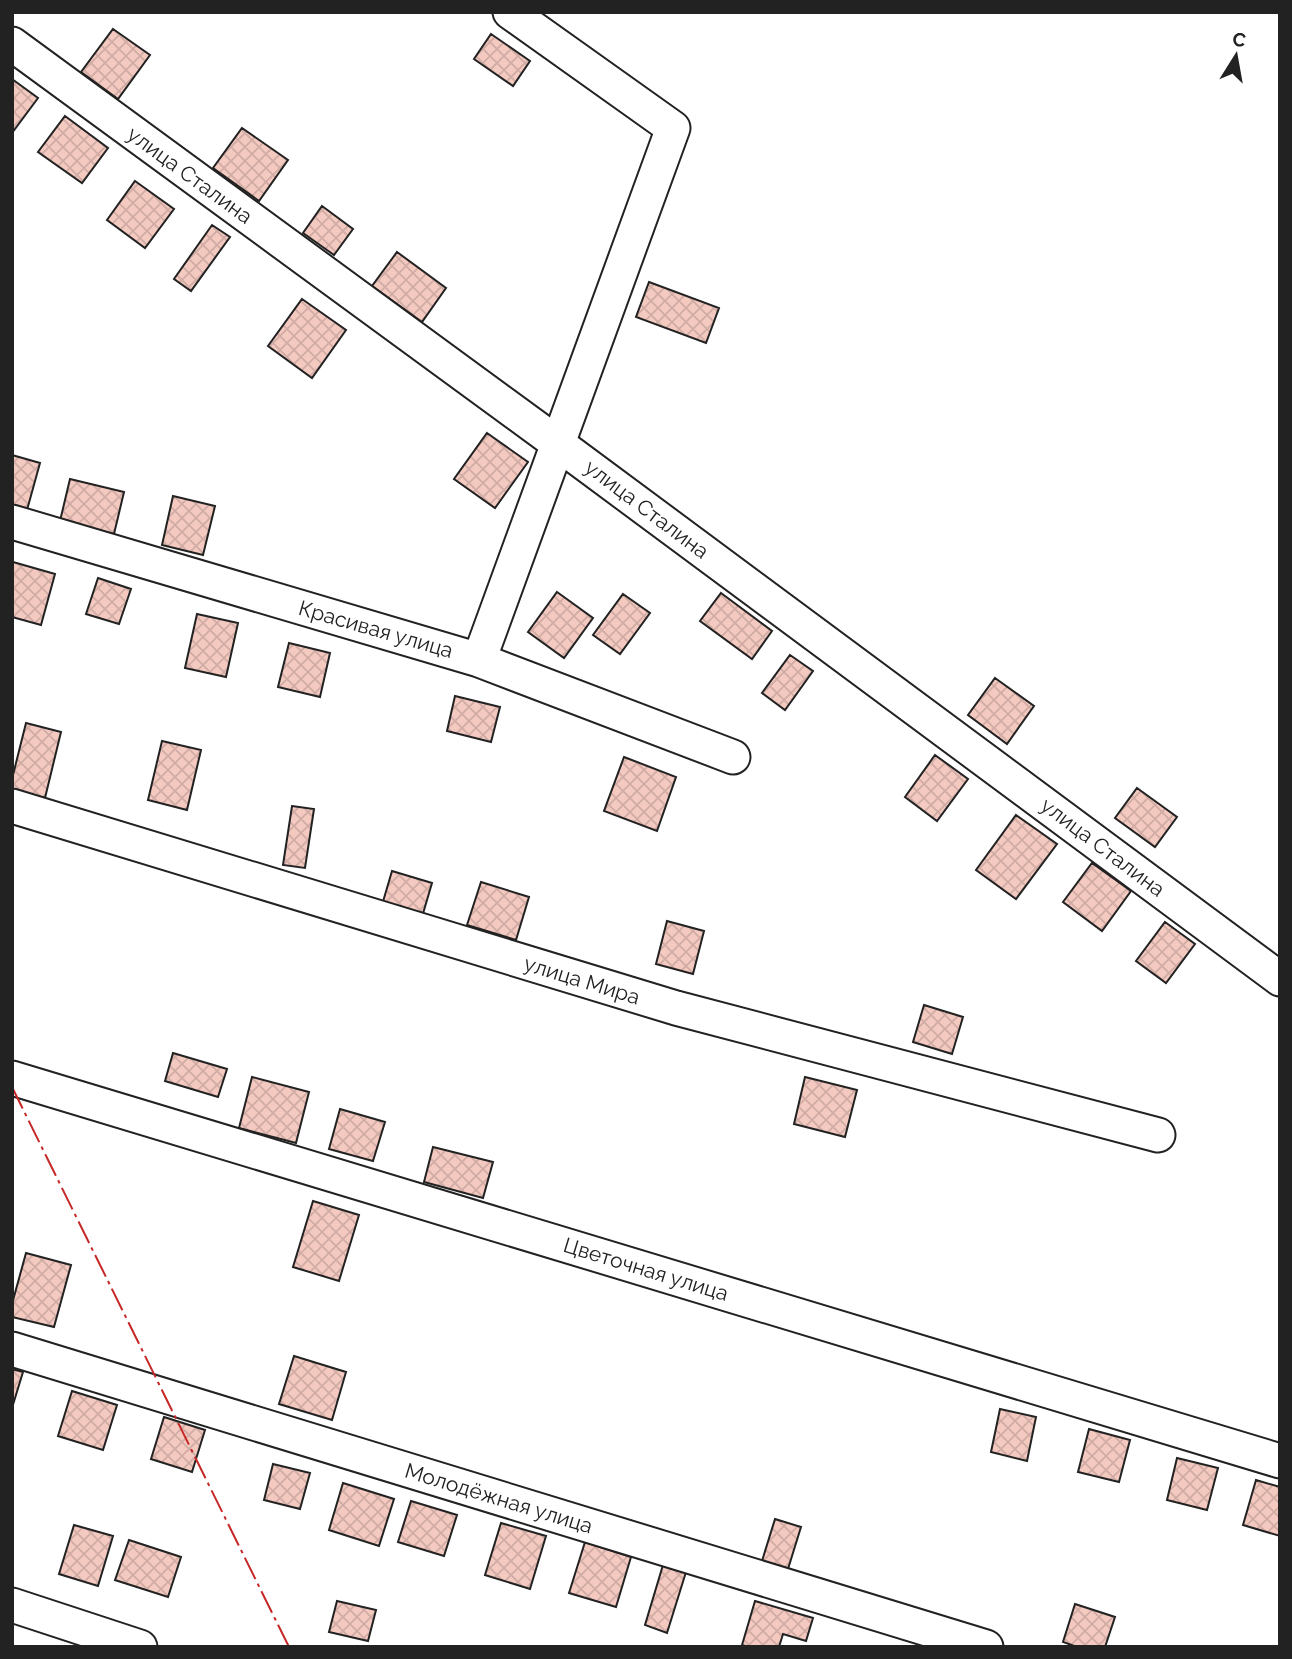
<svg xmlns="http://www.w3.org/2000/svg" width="1292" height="1659" viewBox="0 0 1292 1659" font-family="Raleway,sans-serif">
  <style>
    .building { fill: url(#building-cross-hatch); stroke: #222; stroke-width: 2 }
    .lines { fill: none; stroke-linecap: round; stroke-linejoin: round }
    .minor-casing { stroke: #222; stroke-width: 37 }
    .minor { stroke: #fff; stroke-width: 33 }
    .power { stroke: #c62828; stroke-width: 2; stroke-dasharray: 24 5 3.5 5; stroke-linecap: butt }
    .labels { text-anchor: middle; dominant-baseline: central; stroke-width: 5; stroke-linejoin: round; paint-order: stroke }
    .street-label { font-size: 21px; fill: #222; stroke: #fff }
  </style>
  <defs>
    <pattern id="building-cross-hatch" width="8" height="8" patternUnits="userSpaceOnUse" patternTransform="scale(1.75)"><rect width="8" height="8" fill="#f3c9c0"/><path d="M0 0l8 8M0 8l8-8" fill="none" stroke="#d0aca5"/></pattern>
  </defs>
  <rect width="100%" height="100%" fill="#fff"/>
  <!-- building -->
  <path class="building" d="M113,29l37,26 -32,44 -37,-27z
    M491,34l39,27 -17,25 -39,-27z
    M12,79l26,19 -26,35z
    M65,116l43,32 -26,35 -44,-31z
    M242,128l46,32 -29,41 -46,-33z
    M135,181l39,28 -29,39 -38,-28z
    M322,206l31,23 -19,26 -31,-22z
    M212,225l18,12 -39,54 -17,-12z
    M397,252l49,36 -24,34 -50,-36z
    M649,282l70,26 -13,35 -70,-26z
    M302,299l44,31 -34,48 -44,-32z
    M487,433l41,29 -33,46 -41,-29z
    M12,455l28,8 -13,47 -15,-4z
    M70,479l54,13 -10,42 -54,-13z
    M173,496l42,10 -12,49 -41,-10z
    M13,562l42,12 -14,51 -29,-8z
    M98,578l33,11 -12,35 -33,-10z
    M557,592l36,26 -29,40 -36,-26z
    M721,593l51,38 -20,28 -52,-38z
    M623,594l27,19 -30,41 -27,-19z
    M197,614l41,9 -12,54 -41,-9z
    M289,643l41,10 -10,44 -42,-10z
    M790,655l23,16 -28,39 -23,-17z
    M995,678l39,28 -27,38 -39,-29z
    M455,696l45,11 -9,35 -44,-11z
    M26,723l35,9 -16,66 -33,-8v-11z
    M162,741l39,9 -14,60 -39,-10z
    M935,755l33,24 -31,42 -32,-24z
    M624,757l52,20 -19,54 -53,-20z
    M1137,788l40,29 -22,30 -40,-29z
    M292,806l22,3 -9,59 -22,-3z
    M1016,815l41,29 -41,55 -40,-29z
    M1092,863l39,28 -29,40 -39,-29z
    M392,871l40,12 -10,34 -40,-12z
    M481,882l48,15 -13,43 -49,-15z
    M667,921l37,10 -11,43 -37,-10z
    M1165,922l30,22 -29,39 -30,-22z
    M924,1005l39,12 -11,37 -39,-12z
    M173,1053l54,16 -9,28 -53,-16z
    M252,1077l57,15 -13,51 -57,-15z
    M805,1077l52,13 -12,47 -51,-13z
    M340,1109l45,13 -12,39 -44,-12z
    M433,1147l60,15 -10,36 -59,-16z
    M313,1201l46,14 -20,66 -46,-14z
    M26,1253l45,12 -17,62 -42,-10v-13z
    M294,1356l52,16 -14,48 -53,-16z
    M12,1369l11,3 -11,36z
    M72,1391l45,14 -14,45 -45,-14z
    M1000,1409l36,8 -9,44 -36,-9z
    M164,1417l41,13 -13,42 -41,-13z
    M1089,1429l41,11 -11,42 -41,-10z
    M1177,1458l41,10 -11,42 -40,-10z
    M273,1464l37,9 -10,36 -36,-9z
    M1256,1480l24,7v49l-37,-11z
    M343,1483l51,16 -15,47 -50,-16z
    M411,1501l46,14 -13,41 -46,-14z
    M775,1519l26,8 -13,42 -26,-8z
    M501,1523l45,13 -16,53 -45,-14z
    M74,1525l39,11 -15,50 -39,-12z
    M129,1540l52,17 -13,40 -53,-17z
    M585,1542l46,15 -15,50 -47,-14z
    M663,1565l23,7 -19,61 -22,-8z
    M337,1601l39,9 -8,31 -39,-9z
    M755,1601l58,17 -7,23 -23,-7 -4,13h-31l-6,-2z
    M1075,1604l40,13 -10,30h-28l-14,-5z"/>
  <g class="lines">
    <!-- minor casing -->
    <g class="minor-casing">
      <path id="minor" d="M12,44l545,399 723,536
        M12,522l467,138 254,97
        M479,660l194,-532 -163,-116
        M12,806l664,202 482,127
        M12,1078l1268,383
        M12,1349l974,298
        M12,1605l128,42"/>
    </g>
    <!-- minor -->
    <use href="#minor" class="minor"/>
    <!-- power -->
    <path class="power" d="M12,1087l277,560"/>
  </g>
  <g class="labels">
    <!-- street labels -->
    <g class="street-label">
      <text transform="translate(190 175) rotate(36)">улица Сталина</text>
      <text transform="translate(647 509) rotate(37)">улица Сталина</text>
      <text transform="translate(376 629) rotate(16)">Красивая улица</text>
      <text transform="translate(1103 847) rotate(37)">улица Сталина</text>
      <text transform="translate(582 980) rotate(17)">улица Мира</text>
      <text transform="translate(646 1269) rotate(17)">Цветочная улица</text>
      <text transform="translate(499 1498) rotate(17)">Молодёжная улица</text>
    </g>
  </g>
  <!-- border -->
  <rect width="1292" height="1659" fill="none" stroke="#222222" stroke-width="28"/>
  <!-- north arrow -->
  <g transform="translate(1236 56) rotate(11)" stroke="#ffffff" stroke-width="5" paint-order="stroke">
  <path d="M0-5L12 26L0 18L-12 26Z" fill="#222222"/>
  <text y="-10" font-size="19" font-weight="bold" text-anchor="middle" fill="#222222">С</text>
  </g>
</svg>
